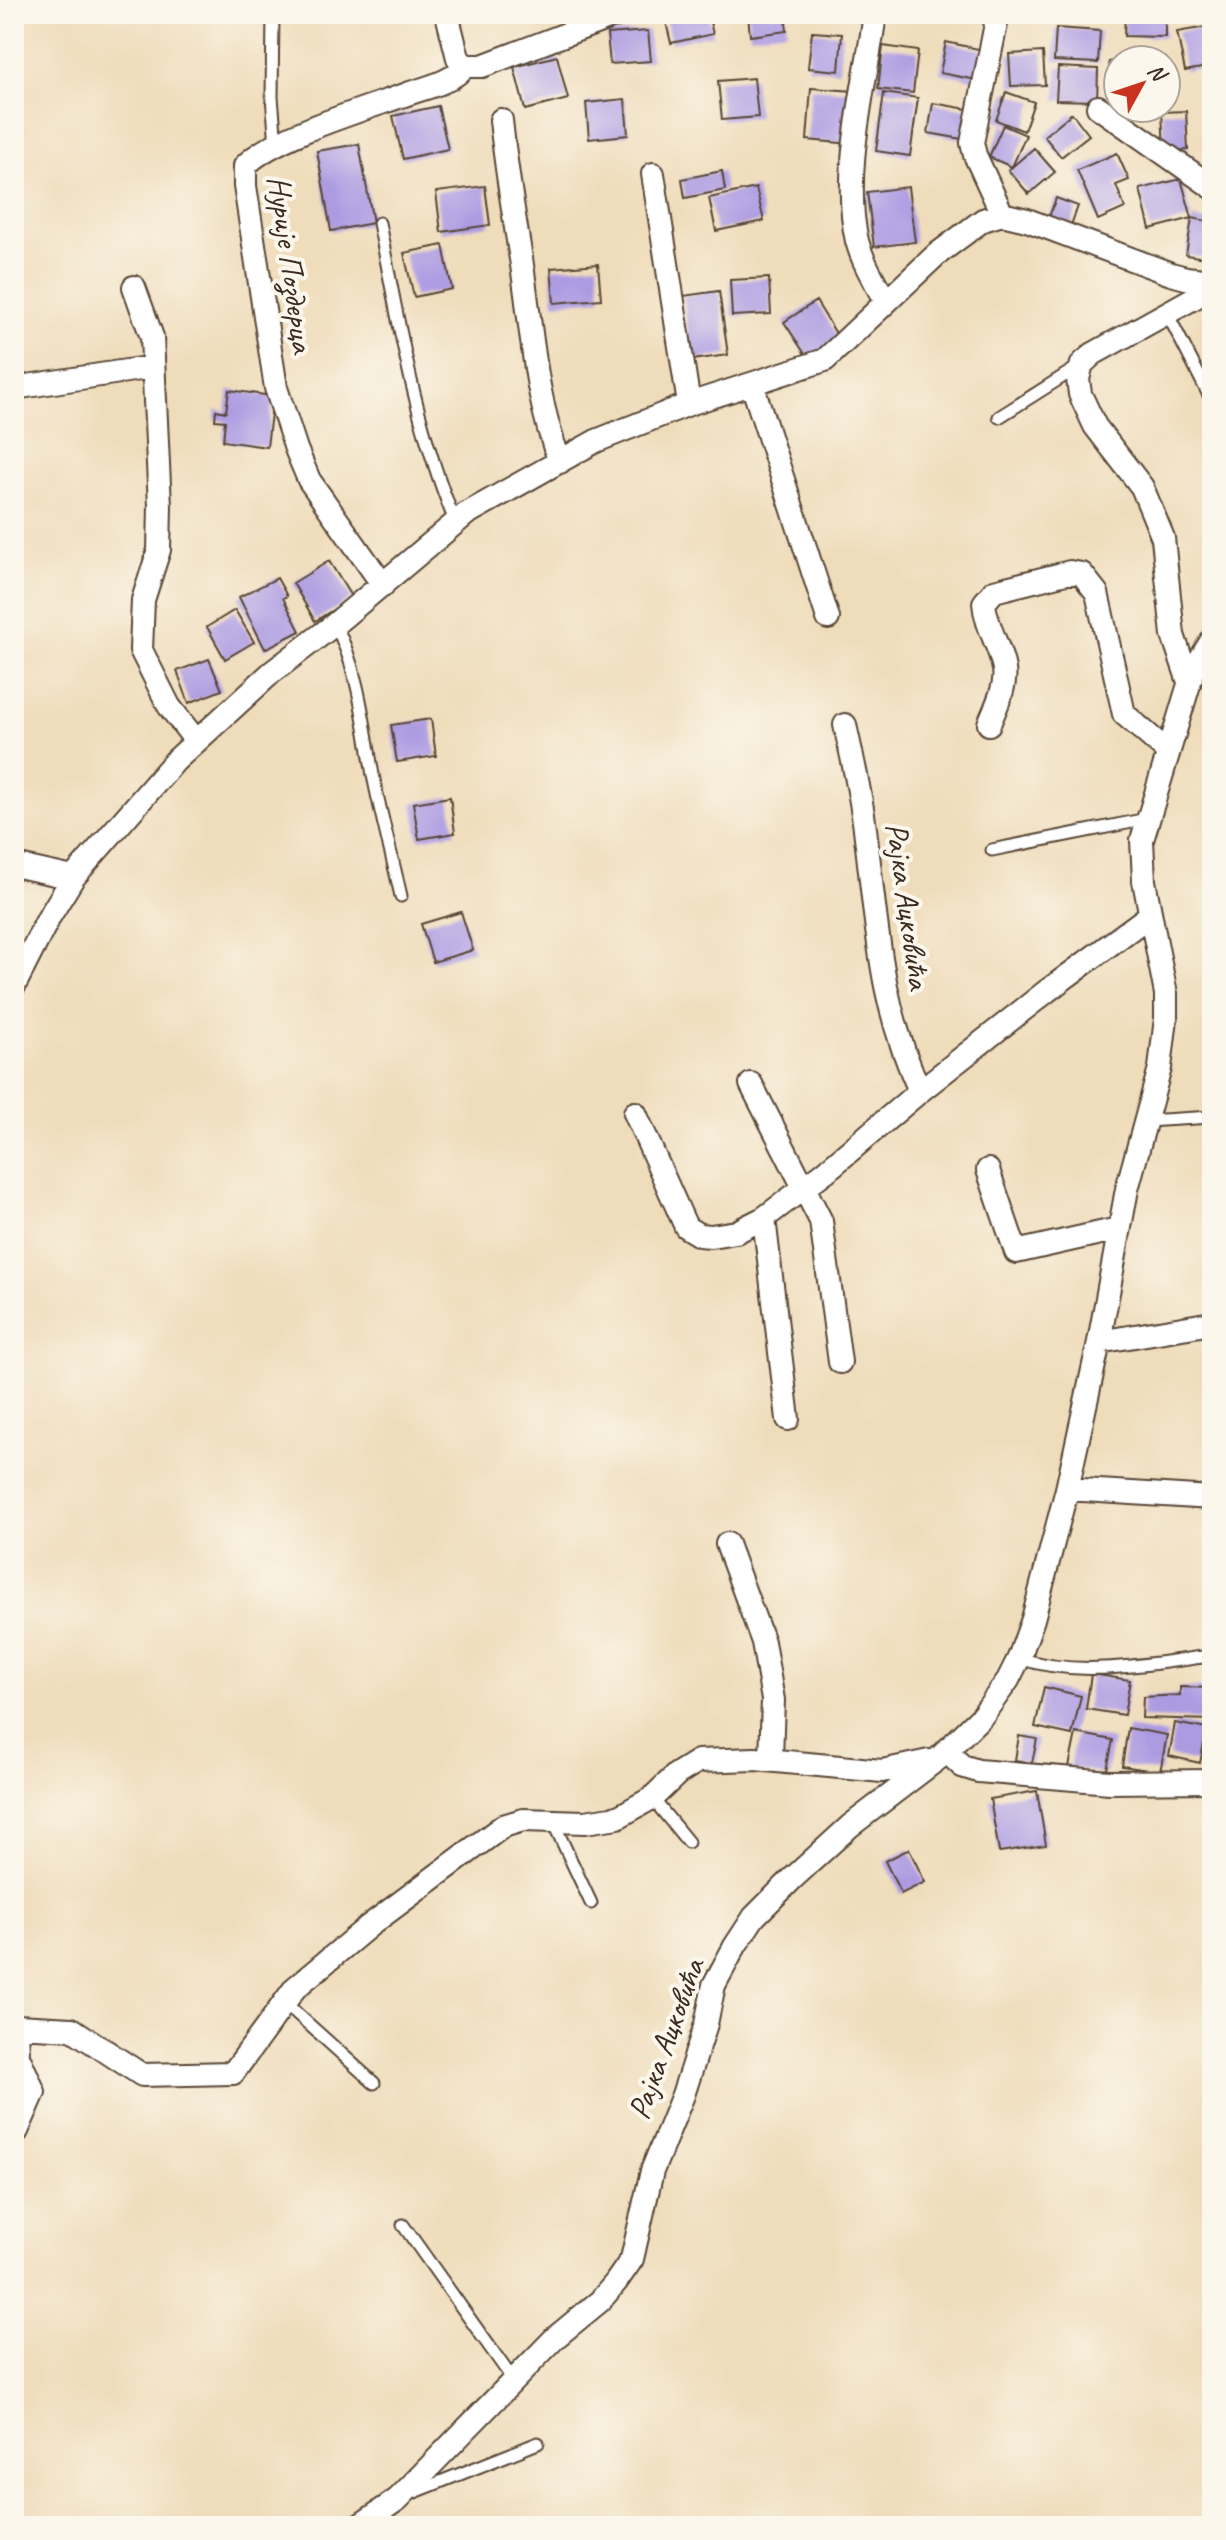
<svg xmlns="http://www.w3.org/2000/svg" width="1226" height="2540" viewBox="0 0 1226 2540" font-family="Caveat,sans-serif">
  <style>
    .building { fill: #ad9be2 }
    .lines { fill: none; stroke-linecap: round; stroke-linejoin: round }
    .lane-casing { stroke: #564535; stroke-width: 15 }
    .street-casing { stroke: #564535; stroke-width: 26 }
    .lane { stroke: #fff; stroke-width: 11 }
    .street { stroke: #fff; stroke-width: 22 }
    .labels { text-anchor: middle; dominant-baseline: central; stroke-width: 8; stroke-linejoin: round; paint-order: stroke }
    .street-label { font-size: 32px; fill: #3b2a1e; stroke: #fbf7ec }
  </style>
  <rect width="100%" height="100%" fill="#fbf7ec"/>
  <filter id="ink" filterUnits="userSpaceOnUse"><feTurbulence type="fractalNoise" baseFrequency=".0125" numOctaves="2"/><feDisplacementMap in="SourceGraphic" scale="16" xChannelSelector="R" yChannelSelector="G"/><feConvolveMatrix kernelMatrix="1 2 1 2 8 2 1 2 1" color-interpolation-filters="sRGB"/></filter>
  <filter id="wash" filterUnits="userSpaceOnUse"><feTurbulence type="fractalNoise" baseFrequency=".006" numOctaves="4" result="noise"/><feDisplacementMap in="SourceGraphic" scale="32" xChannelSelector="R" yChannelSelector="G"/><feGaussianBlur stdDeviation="1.8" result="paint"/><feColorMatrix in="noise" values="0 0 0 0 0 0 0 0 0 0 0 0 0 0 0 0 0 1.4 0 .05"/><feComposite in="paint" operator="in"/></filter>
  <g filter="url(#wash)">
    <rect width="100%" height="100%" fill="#efdcba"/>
    <g id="blocks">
      <!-- building -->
      <path class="building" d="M664,14h44l5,20 -42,9z
        M748,14h37l2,17 -37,5z
        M948,14h41l-2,8 -39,-5z
        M1125,14h40v23l-41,-1z
        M1212,26v40l-27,5 -8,-39z
        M1056,28l44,3 -2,32 -44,-2z
        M648,31l3,30 -41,3 -3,-30z
        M812,32l30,2 -3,37 -31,-3z
        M946,42l37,8 -6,30 -37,-7z
        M883,46l35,5 -5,42 -35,-4z
        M1043,52l2,33 -34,1 -2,-32z
        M1155,54l1,6h-28v-2z
        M557,56l11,43 -43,11 -11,-43z
        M1118,60v33l-4,1 -5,-32z
        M1058,67l40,2 -1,32 -41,-1z
        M754,78l4,39 -36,3 -4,-39z
        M811,88l44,3 -3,53 -45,-4z
        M1006,92l28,10 -10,29 -28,-11z
        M884,93l34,5 -8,58 -34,-5z
        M625,99l3,36 -39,4 -3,-36z
        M933,103l40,7 -5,30 -40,-7z
        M438,106l10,43 -45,10 -10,-43z
        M1186,111l2,39 -24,1 -2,-39z
        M1072,113l17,22 -28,22 -17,-21z
        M1212,120v30h-2l-4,-29z
        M1003,125l23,10 -14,32 22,-19 21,24 -26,22 -21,-24 4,-3 -23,-10z
        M359,144l14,79 -42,8 -14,-80z
        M1117,153l12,27 -13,5 9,23 -27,12 -21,-50z
        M722,171l3,19 -40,8 -3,-19z
        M1181,179l11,39 20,4v37l-26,-4 6,-37 -42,11 -10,-40z
        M485,186l5,39 -49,7 -5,-40z
        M908,187l7,55 -41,5 -7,-55z
        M756,188l8,33 -48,10 -7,-33z
        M1056,198l22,8 -7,19 -22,-8z
        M443,245l9,44 -38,8 -10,-44z
        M598,264l3,35 -47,4 -3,-35z
        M769,278l2,36 -39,2 -2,-36z
        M719,291l9,64 -36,5 -9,-64z
        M816,301l24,39 -31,20 -25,-38z
        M229,390l44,6 -6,51 -44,-6 2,-20 -10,-1 1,-10 10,2z
        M329,561l23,37 -37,23 -22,-38z
        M277,578l10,18 -4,2 17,33 -35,18 -26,-52z
        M235,610l19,32 -29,17 -18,-32z
        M209,659l13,31 -33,13 -12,-32z
        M431,719l5,37 -39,6 -6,-37z
        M450,797l5,36 -36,6 -6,-36z
        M461,912l12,38 -40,12 -12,-38z
        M1091,1674l39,6 -6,35 -38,-6z
        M1044,1687l37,9 -9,39 -37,-8z
        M1180,1687l32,1v32l-70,-2 1,-21 37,-2z
        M1175,1723l32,6 -7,34 -31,-7z
        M1128,1728l39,7 -7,37 -38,-6z
        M1076,1733l37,7 -7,34 -37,-7z
        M1019,1736l18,3 -5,24 -17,-3z
        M1037,1791l9,54 -47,7 -9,-53z
        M909,1849l16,33 -24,12 -16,-33z"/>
    </g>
  </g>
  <g filter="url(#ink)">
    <use href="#blocks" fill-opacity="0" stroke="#564535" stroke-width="2"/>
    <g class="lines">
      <!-- lane casing -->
      <g class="lane-casing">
        <path id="lane" d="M273,14l-1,83 4,47
          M379,223c20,101 36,202 76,298
          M1167,313l45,88
          M999,417l79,-50
          M335,624c24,47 29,100 38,151 8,41 19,81 28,121
          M992,850l155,-31
          M1146,1121l66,-4
          M1019,1658c63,21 129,5 193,-2
          M652,1798l36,44
          M553,1822l38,81
          M284,2002l90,81
          M403,2225l111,156
          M410,2494l128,-51"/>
      </g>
      <!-- street casing -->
      <g class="street-casing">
        <path id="street" d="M447,14l11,44 7,8
          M875,14c-9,69 -34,158 -18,227 6,22 18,41 29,61
          M998,14l-26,129 3,12 27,59
          M1098,107l114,80
          M501,120c5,49 13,96 21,145 10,67 13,133 38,197
          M653,174l36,230
          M134,287l18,50 8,169 -1,44 -16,50 -2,50 28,56 27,35
          M752,384l76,234
          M14,388l139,-21
          M383,585l-74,-105 -13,-31 -20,-61 -31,-202v-20c27,-30 124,-58 165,-73 19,-6 42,-11 55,-27h17l137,-52
          M1189,682l-16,-47 -10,-97 -21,-51 -47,-61 -15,-32 -2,-15 4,-15 11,-10 119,-66
          M989,724c6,-16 18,-37 15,-55 -4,-23 -18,-42 -20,-66l10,-12 76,-19 12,2 15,19 27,121 44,38
          M845,725c9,40 18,80 22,121 11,90 14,160 53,245
          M14,865l59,13
          M14,986l35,-69 24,-39 102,-117 96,-88 64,-49 131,-110 130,-73 93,-37 136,-44 111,-105 47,-35 19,-6 25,6 144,54 15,4 26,3
          M751,1084l70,137 19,141
          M635,1113l51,114 13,8 12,1 25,-4 28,-14 62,-47 94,-80 127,-100 103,-76
          M988,1170l28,82 102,-23
          M764,1218l24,201
          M1099,1342l113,-19
          M1067,1489l145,9
          M727,1544l36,98 10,58 -2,59
          M947,1752l15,14 16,5 132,11 102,-1
          M17,2131l17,-39 -16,-36 -1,-30 55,3 70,46 91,-2 62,-85 74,-62 134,-100 20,-6 62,2 33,-5 34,-19 25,-24 21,-13 57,-2 127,12 47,-10
          M359,2526l39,-27 158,-162 44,-36 16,-19 16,-23 20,-88 31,-76 23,-71 8,-39 21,-39 19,-29 37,-37 59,-54 89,-68 43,-42 26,-36 11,-22 14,-39 34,-130 32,-147 28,-153 33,-121 6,-50v-24l-22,-113 -2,-41 51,-169 19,-31"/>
      </g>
      <!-- lane -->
      <use href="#lane" class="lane"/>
      <!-- street -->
      <use href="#street" class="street"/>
    </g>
  </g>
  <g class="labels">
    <!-- street labels -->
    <g class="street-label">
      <text transform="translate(291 264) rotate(82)">Нурије Поздерца</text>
      <text transform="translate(908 906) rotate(82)">Рајка Ацковића</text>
      <text transform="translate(666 2039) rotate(-70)">Рајка Ацковића</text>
    </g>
  </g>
  <!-- margin -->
  <rect width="1226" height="2540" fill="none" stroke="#fbf7ec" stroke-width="48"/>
  <!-- north arrow -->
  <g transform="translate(1142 84) rotate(50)"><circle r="38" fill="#fbf7ec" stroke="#aea59a" stroke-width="2"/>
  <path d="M0-6L14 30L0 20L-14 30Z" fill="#c8321e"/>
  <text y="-12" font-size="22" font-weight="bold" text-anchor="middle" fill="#3b2a1e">N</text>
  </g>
</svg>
